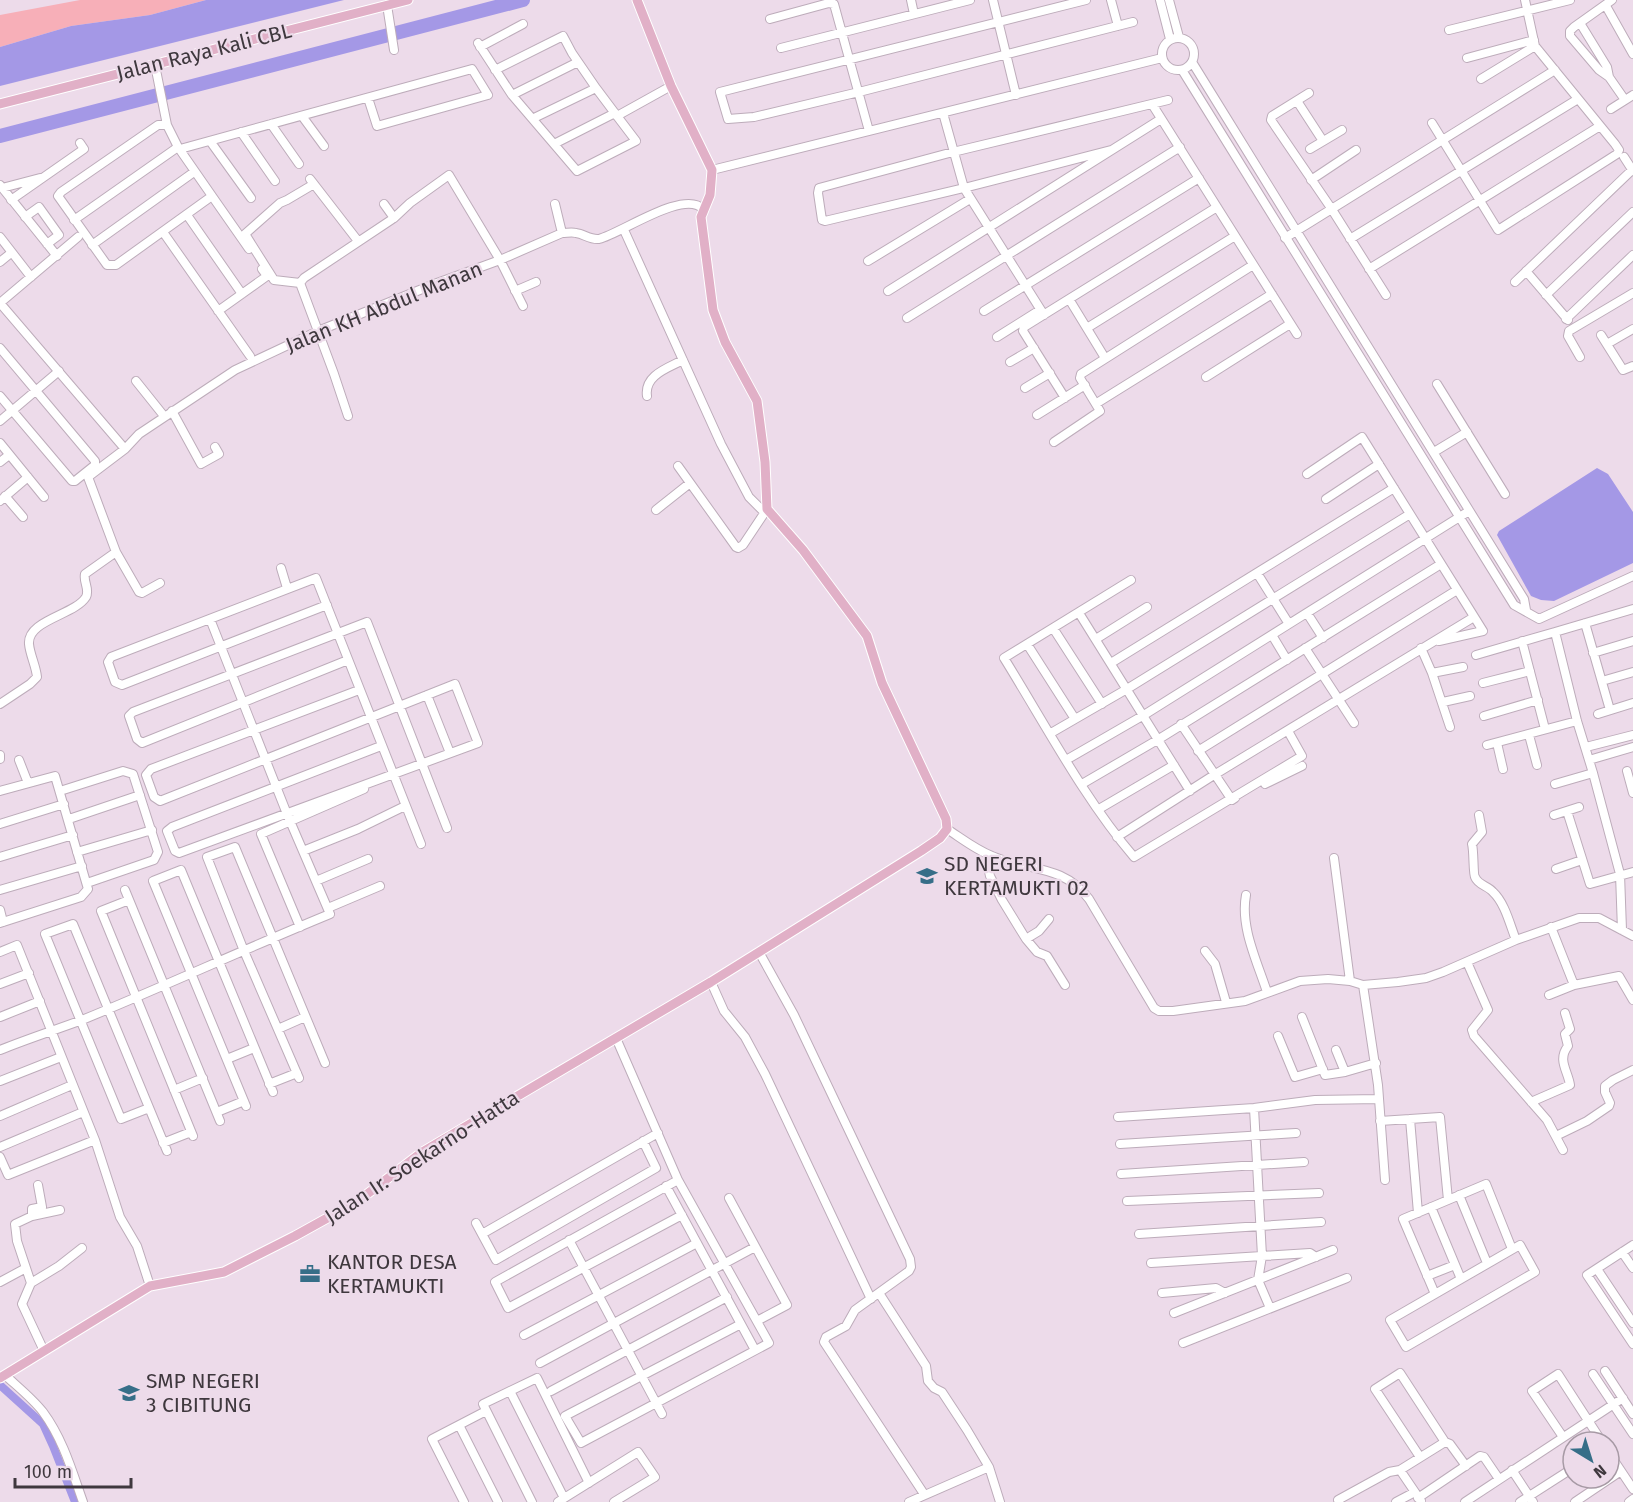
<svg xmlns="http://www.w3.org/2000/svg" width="1633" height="1502" viewBox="0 0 1633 1502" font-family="'Fira Sans',sans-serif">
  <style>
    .green { fill: #f7afb8 }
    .water { fill: #a498e6 }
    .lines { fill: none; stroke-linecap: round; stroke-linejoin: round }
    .canal { stroke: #a498e6; stroke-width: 8 }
    .river { stroke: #a498e6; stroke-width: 14 }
    .minor-casing { stroke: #bdacba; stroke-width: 10 }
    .major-casing { stroke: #fff; stroke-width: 11 }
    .minor { stroke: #fff; stroke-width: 8 }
    .major { stroke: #e1b0c7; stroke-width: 9 }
    .labels { text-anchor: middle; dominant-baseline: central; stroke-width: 4.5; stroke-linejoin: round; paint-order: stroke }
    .street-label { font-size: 21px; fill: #3f383e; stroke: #eddbea }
    .poi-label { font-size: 21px; fill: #3f383e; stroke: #eddbea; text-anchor: start }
  </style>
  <rect width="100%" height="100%" fill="#eddbea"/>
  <!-- green -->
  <path class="green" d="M80,0h126l-56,15 -79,11 -71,21v-32z"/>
  <!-- water -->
  <path class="water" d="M206,0h138l-344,86v-39l71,-21 79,-11z
    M1597,468l11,6 25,38v51l-79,38 -13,-1 -10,-4 -34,-61 2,-4z"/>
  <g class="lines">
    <!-- canal -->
    <path class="canal" d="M0,1385l43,39 10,22 22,56"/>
    <!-- river -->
    <path class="river" d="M0,136l523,-136"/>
    <!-- minor casing -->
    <g class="minor-casing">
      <path id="minor" d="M911,0l3,14
        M993,0l23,95
        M1086,0l-366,92 8,27 26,-2 105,-25 274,-70
        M1111,0l7,26
        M1160,0l10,39
        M1169,0l10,37
        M1612,0l-38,27 -4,4v5l29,34 10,7 16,23
        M387,5l7,45
        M1606,6l27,48
        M770,19l59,-16 5,1 35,127
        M1580,23l27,44 2,10
        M1449,30l121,-30
        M1162 54a16 16 0 1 1 32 0a16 16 0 1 1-32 0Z
        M478,43l34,52 65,76 59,-30 -19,-25
        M480,47l43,-23
        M781,48l189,-48
        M1467,58l67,-18
        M1192,62l332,537 2,11
        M155,65l12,60 11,22 34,49 -96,69h-9l-49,-69 3,-4 97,-67h9
        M495,70l68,-34 9,17 24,35 -62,30
        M1182,70l332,535 25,14 94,-43
        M1481,79l54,-33
        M596,88l21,28 54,-30
        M1309,93l-37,23 -1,4 60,88 55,87
        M512,95l66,-33
        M1297,101l26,40
        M1152,104l145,230
        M1611,109l22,-14
        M943,113l21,75 80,127
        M302,116l22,30
        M1432,123l66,107 119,-76 2,-4 -4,-6 -80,-98 -10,-46
        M271,124l28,40
        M241,132l34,49
        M210,141l41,57
        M554,144l61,-31
        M180,149l292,-80 16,26 -111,31 -9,-28
        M1310,149l32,-19
        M1111,150l-147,38 -139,33 -3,-1 -4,-27 1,-5 134,-36 215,-52
        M1624,157l9,14
        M712,170l450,-112
        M310,179l48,62
        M1311,180l45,-30
        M0,185l57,71
        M2,188l38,-10
        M212,196l37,53
        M11,200l73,-51 -4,-6
        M555,204l7,29
        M187,215l55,79
        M25,217l14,-10 20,28 -12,9
        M394,218l16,-15 39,-28 51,85 23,46
        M74,220l104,-73
        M624,230l97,214 28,53 15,15
        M163,232l87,124
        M0,237l31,40
        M1285,238l270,-168
        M1350,239l228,-140
        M92,245l102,-73
        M868,261l102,-62
        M0,262l11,-9
        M1369,269l231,-143
        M1526,271l42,49
        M1515,282l117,-112
        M300,283l-26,-3 -29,-46 35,-31 7,-3 27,-16
        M515,291l21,-9
        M888,291l273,-172
        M1546,295l87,-83
        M1069,299l36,59
        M0,303l125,146
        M0,303l78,-66
        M218,311l49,-35 -5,-7
        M984,311l215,-133
        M907,318l273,-171
        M1566,319l67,-64
        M1087,328l148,-92
        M1601,335l22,35 10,-4
        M997,337l43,-27
        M1607,344l26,-15
        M0,348l95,113v4l-20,16h-3l-72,-85
        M1580,357l-12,-21 1,-5 64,-38
        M1010,362l24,-14
        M1206,377l84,-53
        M136,381l28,35
        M1437,384l68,110
        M1025,388l25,-15
        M647,396c-3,-21 21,-28 36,-36
        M1065,398l-42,-67 1,-4 193,-120
        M1097,403l175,-109
        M172,411l29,53 18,-10 -4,-7
        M1037,415l48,-30
        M348,416l-14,-42 -34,-91 4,-5 90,-60 -10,-14
        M0,421l59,-50
        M1054,442l46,-31 -20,-33 1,-4 172,-109
        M0,443l44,54
        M1434,452l33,-20
        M0,462l9,-7
        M678,466l58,81 2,1 5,-3 24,-36
        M1307,474l55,-37 121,194 -44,10
        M5,496l18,21
        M1326,499l53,-35
        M0,501l28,-24
        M656,510l34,-27
        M116,552l23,40 3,1 18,-10
        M281,568l6,20
        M1257,573l32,51
        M1131,580l-127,78c41,66 81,142 130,199l168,-101 -14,-25
        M327,605l-205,80 -7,-3 -7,-20 3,-5 205,-79 105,266
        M1079,613l111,178
        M1307,613l16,25
        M1585,623l25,87
        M1053,628l49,76
        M1272,635l15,25
        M1096,639l51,-32
        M1522,641l23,88
        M1027,644l48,75
        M1305,648l49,75
        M1421,648l11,25 18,54
        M1593,653l40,-12
        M1476,655l79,-23
        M348,660l-206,83 -5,-4 -8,-23 4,-4 234,-90 80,206
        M1111,663l283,-175
        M1432,673l31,-6
        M1602,681l31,-9
        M1483,683l47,-12
        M359,690l-208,79 -5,6 8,22 6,4 295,-117 23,59 -299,110 -4,-2 -8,-20 5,-4 209,-81
        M427,695l23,58
        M1443,702l27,-6
        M0,704l30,-20 7,-7c-1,-11 -7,-22 -8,-33 -2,-24 46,-29 57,-47 4,-8 -3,-15 -1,-23l31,-22 -28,-75 37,-28 14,-15 96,-64 83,-39 119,-48 63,-23 62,-27c5,0 10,-1 14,0 8,1 14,7 23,6 23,-6 85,-50 104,-30
        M1598,714l35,-11
        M1484,716l54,-16
        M1181,724l51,76 3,-2
        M1051,733l76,-44 283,-175
        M1529,735l8,30
        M1497,743l6,26
        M1487,745l90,-24
        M1586,747l47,-12
        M1198,751l259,-161
        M0,755v4
        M19,760l9,23
        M1066,760l78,-45 325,-204
        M1589,760l44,-13
        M1627,771l6,22
        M1082,784l77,-45 282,-175
        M1265,784l37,-18
        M1555,784l38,-11
        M0,791l55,-15 33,113 -7,8 -81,26
        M60,791l63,-20 10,3 25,78 -4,8 -67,23
        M1099,809l75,-44
        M1567,811l23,73 43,-12
        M1479,815l3,17 -10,12c2,7 1,30 3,33 3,8 13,9 18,15 12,11 17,33 23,48
        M1554,815l25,-8
        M69,819l71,-24
        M0,824l64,-20
        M947,829c14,9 29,21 45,27 35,15 71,8 97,43l65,109 5,3h14l72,-10 55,-20 28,-2 22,2 13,4 35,-3 28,-4 17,-6 73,-32 63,-22h20l34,18
        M1117,837l97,-62 260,-158
        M303,851l55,-22 47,-23
        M77,852l75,-22
        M990,856l-3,7 3,13 12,24 24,39 11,13 10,4 18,29
        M0,857l73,-22
        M1334,858l16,123
        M1556,869l26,-9
        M316,881l52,-22
        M0,890l82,-24
        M125,890l95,231
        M1246,895c-6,32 11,66 21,97
        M129,900l-28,11 92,225
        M328,908l52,-22
        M0,910l3,12
        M300,927l-39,-93 103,-45
        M1551,927l23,58 45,-9 14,24
        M1622,930l-2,-56 -27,-101 -16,-52 -22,-89 78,-23
        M1026,939l13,-8 10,-12
        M1205,951l10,13 11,38
        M0,952l17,-7 78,195 25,77 17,29 13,40
        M759,952l35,63 116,244 1,8 -2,4 -54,39 -9,16 -20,11 -2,5 100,152
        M1467,962l21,48 -16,20 2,6 73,84 16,30
        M711,982l13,29 21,26 20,37 106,225
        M0,984l29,-11
        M1363,985l15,100 7,95
        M1549,995l25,-10
        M0,1017l40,-16
        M1302,1017l23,58 20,-3 31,-9
        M278,1029l27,-12
        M1278,1036l17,41 28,-8
        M616,1038l62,142 91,163 -188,100 -16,-27 176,-92
        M0,1050c27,-11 55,-20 82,-30 83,-34 165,-72 248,-106l-43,-100 -77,-195
        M1336,1050l9,22
        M227,1059l27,-11
        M299,1078l-55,-127 -37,-94 28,-10 90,216
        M0,1081l61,-24
        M269,1084l28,-11
        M174,1090l29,-12
        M1531,1102l39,-17c-2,-14 -13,-25 -2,-39l-3,-12 5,-5 -5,-16
        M246,1106l-93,-225 28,-11 92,222
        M149,1108l-28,11 -76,-185 28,-10 94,227
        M217,1112l27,-11
        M0,1116l72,-31
        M1118,1117l136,-9 61,-8 64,-1
        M1410,1119l8,94
        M1380,1121l60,-4 8,83
        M1556,1136l31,-15 22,-15 1,-3 -5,-11v-6l8,-6 20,-10
        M163,1143l28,-11
        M1120,1144l176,-11
        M0,1147l83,-35
        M0,1157l8,18 87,-35
        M1121,1174l183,-12
        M678,1180l-183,102 13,26 174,-93
        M38,1185l4,22 -10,2v7l-17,8 2,17 14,42 -9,21 22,47
        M666,1186l89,164
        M1459,1195l28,68
        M729,1198l58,107 -30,16
        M1127,1201l192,-8
        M1431,1207l30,72
        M32,1216l28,-6
        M476,1223l20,37 160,-92 -13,-27
        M482,1234l176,-101
        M1139,1234l182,-12
        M569,1240l93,174
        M1520,1245l15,27 -129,75 -16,-27z
        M1633,1245l-46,30 46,69
        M1622,1252l11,16
        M1151,1263l111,-7 -8,-148
        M1597,1269l36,54
        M1427,1276l28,-11
        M0,1282l26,-14
        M31,1283l28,-17 23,-18
        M879,1293l47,73 2,15 6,7 8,4 25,38 22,37 11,35
        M1162,1293l54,-5 9,5
        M1435,1294l-32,-75 83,-35 26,65
        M1270,1308l-12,-28 4,-24 48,-3 6,4
        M1174,1313l159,-63
        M524,1335l173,-92
        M1183,1343l164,-65
        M540,1363l215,-116
        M1605,1371l28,43
        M1593,1374l40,60
        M6,1376c12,11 27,23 37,36 20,27 29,59 40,90
        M510,1391l54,107
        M551,1391l176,-94
        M459,1425l39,77
        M1563,1437l-31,-46 26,-17 44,68
        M1609,1453l24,36
        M1420,1457l-45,-68 25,-16 45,69
        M1400,1470l21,31
        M1512,1470l21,32
        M1418,1498l62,-42 4,1 15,22
        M464,1502l-32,-63 54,-28
        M532,1502l-49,-98 54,-26 52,105
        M558,1502l80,-50 17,25 -41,25
        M909,1502l80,-35
        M1339,1502l-1,-2 51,-28 11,-2 45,-28 5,2 16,22
        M1396,1502l19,-10
        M1465,1502l158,-104
        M1520,1502l53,-34
        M1575,1502l46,-31
        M1629,1502l4,-3"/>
    </g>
    <!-- major casing -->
    <g class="major-casing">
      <path id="major" d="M0,104l408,-104
        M0,1378l150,-92 74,-14 71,-36 63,-35 63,-48 290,-171 210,-131 19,-13 7,-9 -1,-10 -64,-136 -15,-47 -64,-86 -36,-41 -2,-47 -8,-61 -32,-59 -12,-32 -12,-93 9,-22 2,-25 -41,-84 -34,-86"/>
    </g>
    <!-- minor -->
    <use href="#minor" class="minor"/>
    <!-- major -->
    <use href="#major" class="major"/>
  </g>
  <!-- icons -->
  <defs>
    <g id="school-bare" transform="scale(1.62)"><path d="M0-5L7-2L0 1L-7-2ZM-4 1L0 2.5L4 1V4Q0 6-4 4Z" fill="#366e88" stroke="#eddbea" stroke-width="2.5" paint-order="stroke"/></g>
    <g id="office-bare" transform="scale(1.62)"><path d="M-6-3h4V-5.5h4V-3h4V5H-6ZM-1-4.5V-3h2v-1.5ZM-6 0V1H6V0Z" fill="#366e88" stroke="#eddbea" stroke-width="2.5" paint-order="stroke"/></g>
  </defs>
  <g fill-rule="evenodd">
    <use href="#school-bare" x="927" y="876"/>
    <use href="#office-bare" x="310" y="1274"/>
    <use href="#school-bare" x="129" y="1393"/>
  </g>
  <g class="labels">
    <!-- street labels -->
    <g class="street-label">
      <text transform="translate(204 52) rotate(-14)">Jalan Raya Kali CBL</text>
      <text transform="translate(384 307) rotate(-22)">Jalan KH Abdul Manan</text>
      <text transform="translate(422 1157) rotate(-33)">Jalan Ir. Soekarno-Hatta</text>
    </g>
    <!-- poi labels -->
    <g class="poi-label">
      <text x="944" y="864">SD NEGERI<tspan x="944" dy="24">KERTAMUKTI 02</tspan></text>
      <text x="327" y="1262">KANTOR DESA<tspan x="327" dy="24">KERTAMUKTI</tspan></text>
      <text x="146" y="1381">SMP NEGERI<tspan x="146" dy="24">3 CIBITUNG</tspan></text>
    </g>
  </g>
  <!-- north arrow -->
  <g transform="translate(1591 1460) rotate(142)"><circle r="28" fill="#eddbea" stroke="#a79aa5" stroke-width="1.5"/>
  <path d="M0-4.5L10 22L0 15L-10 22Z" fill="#366e88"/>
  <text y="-9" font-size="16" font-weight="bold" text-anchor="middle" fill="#3f383e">N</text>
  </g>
  <!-- scale -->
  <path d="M15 1478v9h116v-9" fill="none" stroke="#3f383e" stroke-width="3"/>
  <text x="24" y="1478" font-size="18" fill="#3f383e" stroke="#eddbea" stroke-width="4.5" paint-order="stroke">100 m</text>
</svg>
